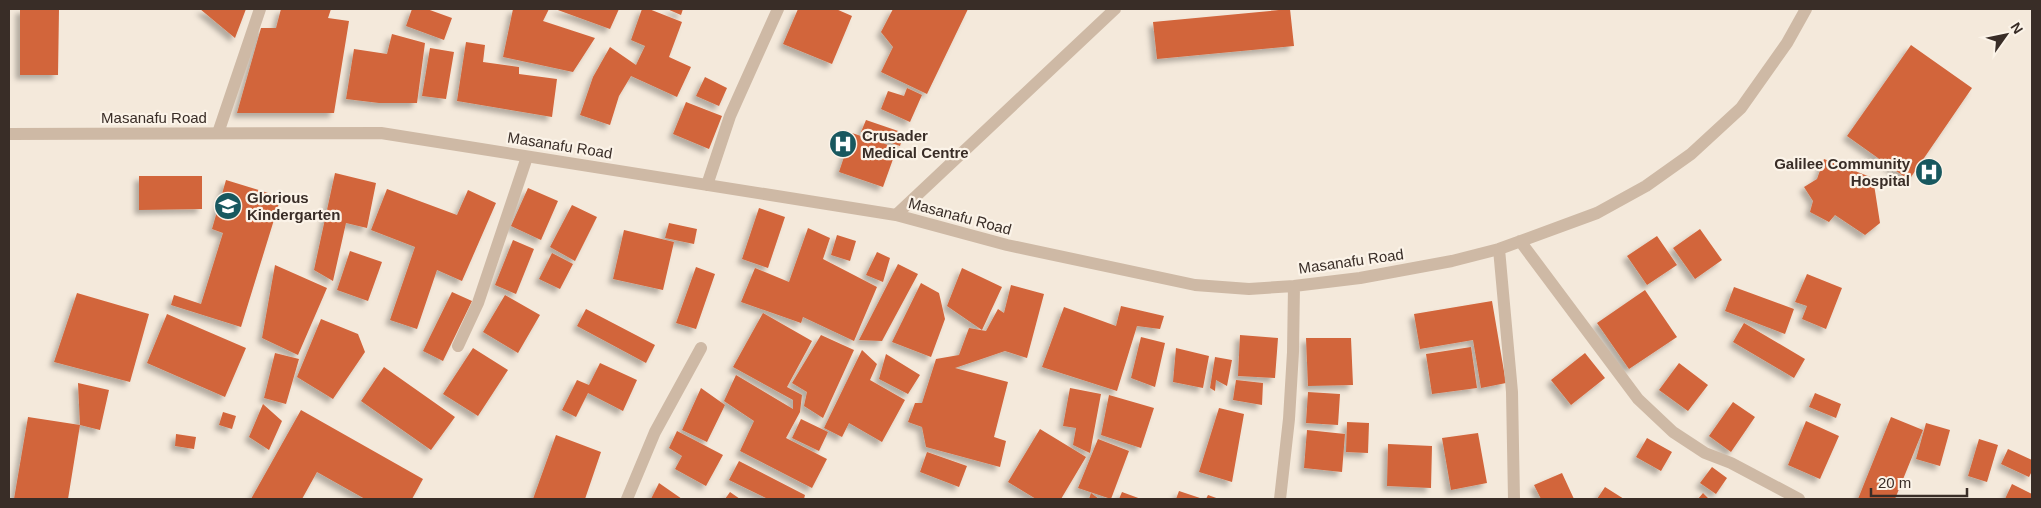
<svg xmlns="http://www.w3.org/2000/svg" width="2041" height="508" viewBox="0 0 2041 508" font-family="Helvetica,sans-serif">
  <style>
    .building { fill: #d2653b; filter: url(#shadow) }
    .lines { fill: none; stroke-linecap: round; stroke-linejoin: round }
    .service { stroke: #ceb9a5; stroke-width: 12 }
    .minor { stroke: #ceb9a5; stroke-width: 12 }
    .labels { text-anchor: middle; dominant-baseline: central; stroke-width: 4.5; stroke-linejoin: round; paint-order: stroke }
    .street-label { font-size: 15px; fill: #392d27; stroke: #fbf3e8 }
    .poi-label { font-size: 15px; font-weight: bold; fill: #392d27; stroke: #fbf3e8; text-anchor: start }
  </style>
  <defs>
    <filter id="shadow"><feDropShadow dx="-4.5" dy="4.5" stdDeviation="2.5" flood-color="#0004"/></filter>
  </defs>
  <rect width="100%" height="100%" fill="#f4e9db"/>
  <!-- building -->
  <path class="building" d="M20,9h39l-1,66h-38z
    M200,9h46l-11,29z
    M281,9h50l-3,9 21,3 -15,92h-97l24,-85h15z
    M412,9h15l25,9 -8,22 -38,-14z
    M513,9h36l-6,12 52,17 -22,34 -70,-15z
    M555,9h64l-9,20z
    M642,9h7l33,13 -13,35 22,10 -14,30 -46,-21 -12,20 -9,29 -30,-10 13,-38 17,-30 26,18 9,-19 -14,-6z
    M667,9h16l-2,6z
    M798,9h38l16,7 -20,48 -49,-20z
    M893,9h75l-41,85 -46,-22 12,-25 -12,-15z
    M1290,9l4,37 -137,13 -4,-37z
    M392,34l33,9 -8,60h-38l-33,-4 8,-50 33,5z
    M466,42l19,3 -2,17 36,5v7l38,5 -5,38 -95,-16z
    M1911,45l61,43 -63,92 -62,-44z
    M430,48l24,4 -8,47 -24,-3z
    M705,77l22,11 -8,18 -23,-10z
    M907,88l15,7 -12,27 -29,-13 7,-18 16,5z
    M686,102l36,14 -13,33 -36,-15z
    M866,120l38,13 -4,13 -39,-14z
    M852,133l45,15 -14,39 -44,-15z
    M1824,159l49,19 7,45 -15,12 -30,-20 -6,7 -19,-10 3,-11 -9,-14 13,-8z
    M335,173l41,10 -9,45 -21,-5 -13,58 -19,-11z
    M139,176h63v33l-63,1z
    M226,180l55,17 -40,130 -70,-22 3,-10 27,9 22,-71 -11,-4z
    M528,188l30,13 -17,39 -30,-14z
    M387,189l70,26 11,-25 28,13 -34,78 -25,-11 -20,59 -27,-9 25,-73 -44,-17z
    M572,205l25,12 -22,44 -25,-14z
    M759,208l26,9 -17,51 -26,-9z
    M669,223l28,6 -3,15 -29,-6z
    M808,228l22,10 -7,21 54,28 -23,54 -51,-24 -2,6 -60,-21 14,-34 34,14z
    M1700,229l22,31 -27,19 -22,-31z
    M624,230l50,12 -11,48 -50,-11z
    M837,235l19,6 -6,20 -19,-6z
    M1657,236l20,29 -30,20 -20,-29z
    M513,240l21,9 -18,45 -21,-9z
    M350,251l32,11 -14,39 -31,-11z
    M877,252l13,6 -7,24 -17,-7z
    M552,253l21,11 -13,25 -21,-10z
    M898,264l20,10 -36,67 -23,-1z
    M275,265l52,23 -29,67 -36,-17z
    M696,267l19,7 -19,55 -20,-6z
    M962,268l40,19 -20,43 -35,-24z
    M1807,274l35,14 -16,41 -24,-10 5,-13 -12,-4z
    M921,283l18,10 6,26 -14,38 -39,-15z
    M1011,285l33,9 -17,64 -22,-7 -50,17 53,14 -14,55 12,4 -6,26 -74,-20 -4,-20 -14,-5 7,-19h7l14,-44 23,-4 10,-27 17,3 12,-22 6,4z
    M1734,287l60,22 -9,25 -60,-23z
    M1645,290l32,47 -48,32 -32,-46z
    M452,292l20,9 -29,60 -20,-10z
    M77,293l72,21 -19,68 -76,-20z
    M505,295l35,20 -22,38 -35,-21z
    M1492,301l14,82 -25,5 -8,-48 -53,9 -6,-35z
    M1121,306l43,10 -4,13 -23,-3 -20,65 -75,-24 22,-60 52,19z
    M586,309l69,36 -9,18 -69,-37z
    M763,313l49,28 -25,46 15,8 -2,17 -14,26 41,21 -15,29 -72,-37 14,-30 -30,-20 12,-26 57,34v-9l-60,-33z
    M167,314l79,34 -21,49 -78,-34z
    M321,319l37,15 7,18 -32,47 -36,-22z
    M1744,323l61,36 -11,19 -61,-36z
    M821,335l33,15 -31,68 -19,-12 3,-14 -15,-9z
    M1240,335l38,3 -3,40 -37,-2z
    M1141,337l24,6 -10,44 -24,-9z
    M1306,338h45l2,47 -45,1z
    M1471,347l6,41 -45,6 -6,-40z
    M473,348l35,22 -30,46 -35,-22z
    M1176,348l33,8 -6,32 -30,-6z
    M862,350l15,14 -7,16 35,20 -23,42 -33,-19 -7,14 -18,-9z
    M275,353l24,6 -13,45 -22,-6z
    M1585,353l20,25 -34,27 -20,-25z
    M886,354l34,21 -12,19 -29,-15z
    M1215,357l17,3 -5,26 -11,-6 -1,11 -5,-3z
    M600,363l37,17 -14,31 -35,-18 -12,24 -14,-7 15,-30 12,5z
    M1679,363l29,22 -20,26 -29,-21z
    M384,367l71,50 -24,33 -70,-49z
    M1236,380l27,3 -1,22 -29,-5z
    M78,383l31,7 -9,40 -20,-5z
    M701,388l24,17 -18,37 -25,-12z
    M1070,388l31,6 -11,59 -17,-8 3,-17 -13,-2z
    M1308,392l32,2 -2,31 -32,-2z
    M1815,393l26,11 -5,14 -27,-11z
    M1109,395l45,13 -13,40 -40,-13z
    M1733,402l22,15 -24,35 -22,-16z
    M263,404l19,17 -13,29 -20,-13z
    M1219,408l25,6 -12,68 -33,-10z
    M301,410l122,69 -11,20h-47l-48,-27 -15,27h-51z
    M223,412l13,4 -4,13 -13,-4z
    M28,417l52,8 -12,74h-54z
    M1891,417l32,13 -28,69h-37z
    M801,419l27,13 -9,19 -27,-13z
    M1806,421l33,15 -19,43 -32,-14z
    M1347,422l22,1 -1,30 -22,-1z
    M1926,423l24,7 -10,36 -24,-7z
    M1040,429l46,28 -25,42h-25l-28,-17z
    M1307,430l38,4 -3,38 -38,-4z
    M677,431l46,24 -17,31 -31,-17 7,-13 -13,-8z
    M1478,433l9,50 -36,7 -9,-52z
    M176,434l20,3 -2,12 -19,-3z
    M556,435l45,17 -16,47h-52z
    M1647,438l25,14 -11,19 -25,-14z
    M1098,439l31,12 -18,48 -33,-11z
    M1979,439l19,6 -11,37 -19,-6z
    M1388,444l44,2 -1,42 -44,-2z
    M2008,449l24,11v11l-3,6 -28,-13z
    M927,452l40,14 -8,21 -39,-15z
    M739,461l66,34 -1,4h-36l-39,-19z
    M1712,467l15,11 -11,16 -16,-11z
    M1562,473l12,26h-33l-7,-14z
    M659,483l23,16h-31z
    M2012,484l20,10v5h-27z
    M1605,487l19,12h-27z
    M1179,491l24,8h-27z
    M730,492l10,7h-15z
    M1122,492l19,7h-22z
    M1091,493l8,6h-10z
    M1703,493l6,6h-11z
    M1208,495l11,4h-13z"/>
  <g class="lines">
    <!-- service -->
    <path class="service" d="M458,346l20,-43 49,-146"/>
    <!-- minor -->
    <path class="minor" d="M218,133l42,-124
      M9,134l372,-1 515,82 111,30 188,40 54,4 45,-3 66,-8 92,-17 47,-12 98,-36 49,-27 45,-32 50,-46 46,-65 19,-34
      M707,185l23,-69 48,-107
      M896,215l219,-206
      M1520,241l118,158 35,33 32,21 26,10 68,36
      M1499,249l13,143 2,107
      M627,499l28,-67 46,-84
      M1280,499l9,-80 4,-67 1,-66"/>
  </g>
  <!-- icons -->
  <defs>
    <g id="hospital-disc" transform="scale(1.4375)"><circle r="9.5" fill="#18585f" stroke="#fbf3e8"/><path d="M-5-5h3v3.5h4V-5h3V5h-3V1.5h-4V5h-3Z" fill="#fff"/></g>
    <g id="school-disc" transform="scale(1.4375)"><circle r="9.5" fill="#18585f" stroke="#fbf3e8"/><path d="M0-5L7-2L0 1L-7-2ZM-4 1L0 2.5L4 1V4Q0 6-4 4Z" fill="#fff"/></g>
  </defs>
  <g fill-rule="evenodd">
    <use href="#hospital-disc" x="843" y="144"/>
    <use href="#hospital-disc" x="1929" y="172"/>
    <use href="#school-disc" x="228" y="206"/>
  </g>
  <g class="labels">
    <!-- street labels -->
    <g class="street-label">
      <text x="154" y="117">Masanafu Road</text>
      <text transform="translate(560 145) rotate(9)">Masanafu Road</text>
      <text transform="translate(960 216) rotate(15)">Masanafu Road</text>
      <text transform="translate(1351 261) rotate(-8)">Masanafu Road</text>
    </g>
    <!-- poi labels -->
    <g class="poi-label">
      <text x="862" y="135">Crusader<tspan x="862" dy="17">Medical Centre</tspan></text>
      <text x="1910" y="163" text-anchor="end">Galilee Community<tspan x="1910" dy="17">Hospital</tspan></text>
      <text x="247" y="197">Glorious<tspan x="247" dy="17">Kindergarten</tspan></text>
    </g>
  </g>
  <!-- border -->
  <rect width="2041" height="508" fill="none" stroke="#392d27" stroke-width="20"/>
  <!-- north arrow -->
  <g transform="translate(2006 35) rotate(57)" stroke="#fbf3e8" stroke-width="4" paint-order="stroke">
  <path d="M0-4L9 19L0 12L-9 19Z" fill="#392d27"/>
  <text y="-8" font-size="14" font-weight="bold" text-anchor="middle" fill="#392d27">N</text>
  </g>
  <!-- scale -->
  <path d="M1871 488v8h96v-8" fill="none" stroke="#392d27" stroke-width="2.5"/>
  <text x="1878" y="488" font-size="15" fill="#392d27" stroke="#fbf3e8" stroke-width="4" paint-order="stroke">20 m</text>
</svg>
